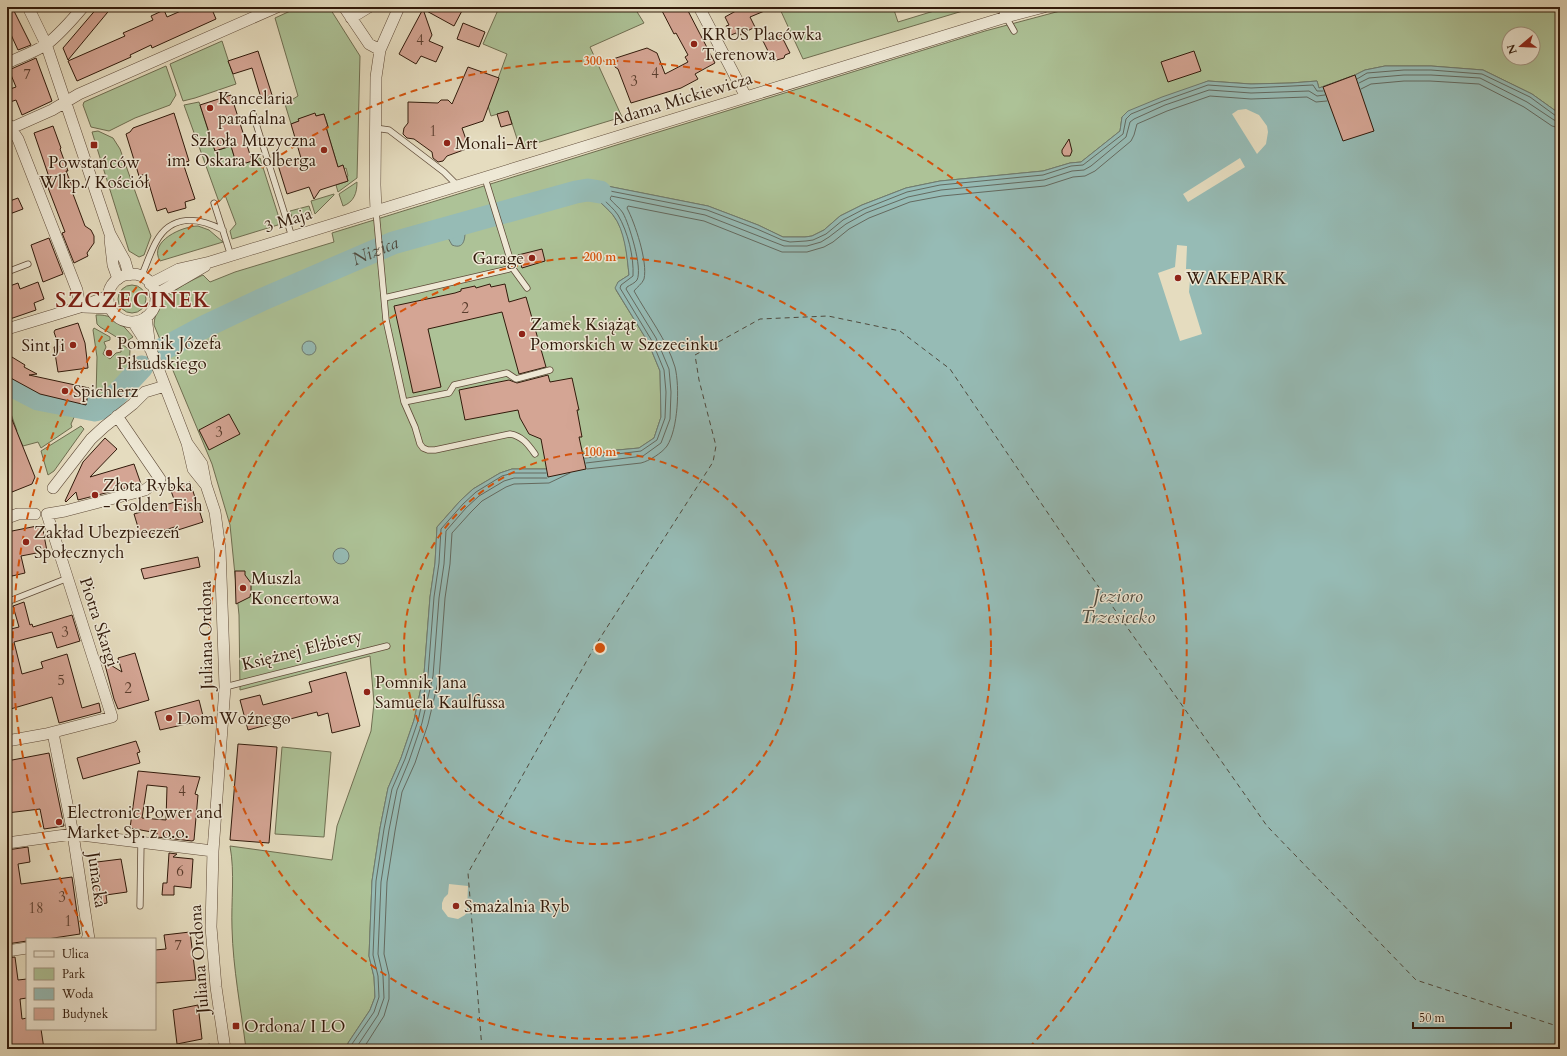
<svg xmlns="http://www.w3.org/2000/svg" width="1567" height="1056" viewBox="0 0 1567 1056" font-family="Cardo,serif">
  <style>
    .green { fill: #adc297; stroke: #6f6e51; fill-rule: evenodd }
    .water { fill: #96bbb5; stroke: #6e7b71 }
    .pier { fill: #e5dcbf }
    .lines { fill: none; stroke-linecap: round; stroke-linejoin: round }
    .shore { stroke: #646a60; stroke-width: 1 }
    .river { stroke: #96bbb5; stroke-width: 23 }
    .ferry { stroke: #4f4a3e; stroke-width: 1; stroke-dasharray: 5 4; stroke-linecap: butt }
    .building { fill: #d4a594; stroke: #311a0b; fill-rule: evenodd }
    .lane-casing { stroke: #5e4a38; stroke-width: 7 }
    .street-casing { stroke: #5e4a38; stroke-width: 12 }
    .lane { stroke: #eee8d5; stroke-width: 5.5 }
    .street { stroke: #eee8d5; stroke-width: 11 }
    .ring { fill: none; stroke: #d6530c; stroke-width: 2; stroke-dasharray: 7 5 }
    .poi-dot { fill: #8f2418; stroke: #eee8d5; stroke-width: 1.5 }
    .labels { text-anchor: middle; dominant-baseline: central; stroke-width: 3; stroke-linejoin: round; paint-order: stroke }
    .number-label { font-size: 15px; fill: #5a3d2d }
    .poi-label { font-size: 17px; fill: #311a0b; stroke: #eee8d5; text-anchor: start }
    .street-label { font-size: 17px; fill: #311a0b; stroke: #eee8d5 }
    .water-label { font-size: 18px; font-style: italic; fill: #4f4a3e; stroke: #eee8d5 }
    .district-label { font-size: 21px; font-weight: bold; letter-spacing: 1px; fill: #7a1f14; stroke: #eee8d5 }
    .centre { fill: #d6530c; stroke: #eee8d5; stroke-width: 2 }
    .ring-label { font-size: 12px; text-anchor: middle; font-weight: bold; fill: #d6530c; stroke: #eee8d5; stroke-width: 3; stroke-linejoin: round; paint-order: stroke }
  </style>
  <rect width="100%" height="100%" fill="#e5dcbf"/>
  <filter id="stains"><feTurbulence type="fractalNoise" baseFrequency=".005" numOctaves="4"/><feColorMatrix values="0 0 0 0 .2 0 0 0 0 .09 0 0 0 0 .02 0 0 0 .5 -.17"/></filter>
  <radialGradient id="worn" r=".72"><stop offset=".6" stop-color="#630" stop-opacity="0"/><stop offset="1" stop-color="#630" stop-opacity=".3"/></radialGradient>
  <!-- green -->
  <path class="green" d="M299,7h30l31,49 -3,122 -19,14 -2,-7 12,-4 -1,-4 1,-1 -2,-8 -2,1 -1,-4 -5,2 -12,-40 2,-1 -4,-12 -8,2 -1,-2 -16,5v2l-8,3 -6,-20 13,-8 -23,-78z
    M493,7h141l10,16 -54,24 32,70 -102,31 -12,-37 -17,5 -3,-10 19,-52 -24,-10 15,-34z
    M779,7h114l5,15 49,-15h29l-173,52z
    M1075,7h485v107l-28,-20 -49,-24 -52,-4h-46l-20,4 -10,5 -36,13 -2,-7 -26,2 -40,1 -43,-3 -86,36 -2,14 -39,31 -11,1 -27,8 -103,10 -34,7 -44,17 -22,11 -16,14 -12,6 -7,1h-22l-25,-12 -50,-19 -106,-21 -4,15c5,5 11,10 15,15 13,16 14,41 16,60l-11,7 -2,8 32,52 12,29 1,46 -7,21 -15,10 -43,4 -25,4 -25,13h-34l-12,4 -27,16 -13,12 -23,26 -2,36 -5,34 -6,77 -10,46 -13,38 -13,30 -8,40 -8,53 -3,75 5,21 1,20 -5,13 -22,33v6h-102c-5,-40 -13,-80 -14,-121 -1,-27 3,-55 -2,-82l102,14 5,-34 34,-95 3,-28 -4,-47 -130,34 -1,-75 -9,-90 -18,-61 -58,-139c1,-27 28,-40 49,-50l7,7 25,-10 99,-30 -2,-9 653,-202zM1509,34h24v24h-24z
    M222,41l14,43 -41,14 -12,3 -13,-37z
    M166,66l10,29 -6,10 -35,13 -26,13 -18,-4 -8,-22 1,-3z
    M199,102l16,49 16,-5 6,20 23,-8 21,66 -49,15 -2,-8 6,-7 -11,-29 -6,7 -35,-97z
    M98,131l15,7 7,11 31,87 -7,19 -5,2 -10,-6 -37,-119z
    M357,182c0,11 -3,20 -14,24l-4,-12z
    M334,194v1l-19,19 -4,-13z
    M309,206l3,9 -19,5 -3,-9z
    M198,226l11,4 14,12 -63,19c-12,-20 23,-35 38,-35z
    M118 299a14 14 0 1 1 28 0a14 14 0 1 1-28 0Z
    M96,315c17,-1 26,9 37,22l-6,4h-4l-23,-14 -3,-3z
    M94,328l16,9v3l-6,2 2,5 -3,7 7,5 6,-6 5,-1v-6l2,-1 7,5 -1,16 -24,27 -9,4 1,-40 -4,-27z
    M16,392l19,11 41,10 -5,11 1,3 -31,21 -3,-6 -15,4 -7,-14 1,-1 -7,-20 -3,1v-17z
    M81,426l3,3 -30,42 -6,4 -7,-24z
    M282,747l49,5 -7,85 -49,-3z
    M210,1044l1,5h-32z"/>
  <!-- water -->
  <path class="water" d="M1385,66h46l52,4 49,24 28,20v935h-1212v-6l22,-33 5,-13 -1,-20 -5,-21 3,-75 8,-53 8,-40 13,-30 13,-38 10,-46 6,-77 5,-34 2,-36 23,-26 13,-12 27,-16 12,-4h34l25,-13 25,-4 43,-4 15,-10 7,-21 -1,-46 -12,-29 -33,-54 3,-6 11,-7c-2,-18 -4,-45 -16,-60 -4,-5 -10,-10 -15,-15l4,-15 106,21 50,19 25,12h22l7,-1 12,-6 16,-14 22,-11 44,-17 34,-7 103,-10 27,-8 11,-1 39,-31 2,-14 6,-6 34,-14 46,-16 43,3 40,-1 26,-2 2,7 36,-13 10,-5z
    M465,223c0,10 2,28 -13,22l-9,-16z
    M302 348a7 7 0 1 1 14 0a7 7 0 1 1-14 0Z
    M333 556a8 8 0 1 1 16 0a8 8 0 1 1-16 0Z"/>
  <!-- pier -->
  <path class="pier" d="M1246,109l13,6 8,11 1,6 -2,12 -9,10 -25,-40 6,-4z
    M1240,158l5,9 -57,35 -5,-8z
    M1177,245l10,1 -1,23h5l-2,23 13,42 -22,7 -22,-68 17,-6z
    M449,884l19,2 -1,25 -2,4 -7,4 -10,-2 -6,-8v-6l2,-5 4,-4z"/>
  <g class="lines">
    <!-- shore -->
    <path class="shore" d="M1357,79l10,-6 37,-3h27l51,4 48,23 26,19 4,1
      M1359,83l10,-5 35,-3h27l49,3 47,24 27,18 6,2
      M1361,89l10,-5 33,-3h26l49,3 45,23 28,19 8,2
      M585,458l56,-7 16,-11 8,-22 1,-26 -2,-22 -12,-29 -32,-53 1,-3 12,-9c1,-19 -5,-44 -15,-61 -4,-6 -10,-11 -15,-16l2,-9 102,20 50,19 25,11 8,2 16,-1 7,-1 13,-6 17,-14 21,-11 43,-17 33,-7 103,-10 28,-9 12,-1 40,-31 3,-15 5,-5 32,-13 45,-16 43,3 62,-3 4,6h6
      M586,463l57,-7 18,-13 9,-24 1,-27 -2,-23 -13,-31 -30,-49 1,-2c3,-2 8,-4 10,-7 6,-12 -8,-56 -14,-67 -3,-5 -9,-9 -13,-14l1,-3 94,19 79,31h23l14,-4 8,-5 17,-13 20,-11 42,-16 33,-7 103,-10 28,-9 12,-1 7,-4 35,-29 4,-15 4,-3 31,-14 44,-15 42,3 58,-2 8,5 8,-1
      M587,469l54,-6c8,-2 21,-10 26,-17 11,-17 13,-59 8,-79 -8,-27 -27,-51 -41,-76 3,-4 8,-7 10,-12 4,-17 -9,-56 -17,-71l1,-2 76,15 78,31h25l17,-5 9,-5 16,-13 20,-11 41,-16 32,-6 103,-10 28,-9 12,-1 10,-5 36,-30 3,-6 3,-11 30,-13 43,-15 41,3 56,-2 9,5 11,-1
      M352,1049v-5l22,-32 5,-15 -1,-21 -5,-21 3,-74 8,-52 8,-40 13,-30 13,-38 10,-46 6,-78 5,-34 2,-34 22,-25 13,-12 26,-16 11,-3h33
      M357,1049l1,-4 20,-30 6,-17 -1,-22 -5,-22 3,-72 8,-52 8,-40 12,-29 13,-38 11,-47 6,-78 5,-34 2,-33 20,-23 13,-12 25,-15 10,-3h33
      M363,1049l21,-33 5,-17v-24l-5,-21 3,-72 8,-51 7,-39 13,-29 13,-39 11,-46 6,-80 5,-34 2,-31 19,-21 11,-11 24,-14 8,-3 35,-1 21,-10"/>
    <!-- river -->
    <g class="river">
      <path id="s1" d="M163,349l43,-23 55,-26 132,-57 183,-51 12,-2 12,2"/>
      <path d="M7,383l31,16 57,11 10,-3 37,-40"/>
    </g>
    <!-- ferry -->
    <path class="ferry" d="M482,1049l-14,-176 127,-227 118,-184 3,-16 -17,-66 -4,-25 65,-36 68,-3 72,15 50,38 127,187 190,270 149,154 144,47"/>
  </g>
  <!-- building -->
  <path class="building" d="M7,7h5l19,38 -13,5 -11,-24z
    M98,7h14l-44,53 -5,-12z
    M190,7h21l5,12 -64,29 -1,-3 -21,10 1,2 -54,24 -9,-20 57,-25 -2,-3 30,-13 -2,-4 13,-6 3,7z
    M419,7h45l-10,19 -31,-17 9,26 -3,6 14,6 -7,15 -15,-6 -5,8 -17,-10 24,-45z
    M660,7h26l29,56 -20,11 3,5 -17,9 -50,15 -13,-34 -3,-2 -2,-8 34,-11 10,5 8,21 23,-12 -3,-5 3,-2 -12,-22 -2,1z
    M743,7h31l-24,10 5,10 -17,9 -2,-3 -5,2 -5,-9 3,-1 -4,-8z
    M463,23l22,9 -6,15 -22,-8z
    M780,33l10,20 -5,2 -1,3 -11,3 -10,-20z
    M258,51l14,44 -11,3 -9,-30 -19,6 -5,-13z
    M1194,51l7,20 -33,11 -7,-20z
    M36,58l16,43 -30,14 -6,-15 -9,3v-13l9,-3 -7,-17z
    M468,67l31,11 -16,43 -21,7 7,20 -22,8 -4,5 -5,1 -5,-4 -1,-6 -18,-13 -7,-1 -4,-4 1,-6 4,-5v-21l30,1 3,-3h7l4,4z
    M1355,75l19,56 -31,10 -20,-54z
    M231,95l21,66 -15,5 -6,-20 -16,5 -15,-46z
    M508,111l4,13 -11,3 -4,-13z
    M174,113l15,48 -6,2 12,36 -10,3 1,6 -18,5 -2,-5 -9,3 -11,-37 -7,2 -13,-42 4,-2 3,-4z
    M315,113l1,3 8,-2 4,13h-2l12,40 5,-2 5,16 -28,9 -6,9 -5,-12 -22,7 -9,-29 23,-7 -10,-34 8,-3 -1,-2z
    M53,126l8,22 -1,1 8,22h-2l9,22 -2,1 12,32 6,4 3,6v7l-7,10 1,3 -14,7 -12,-30 3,-1 -18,-47h2l-3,-7 3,-1 -15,-44z
    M1069,139l3,12 -2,5h-6l-2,-3v-3z
    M18,198l5,11 -16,6v-13z
    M49,238l14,36 -20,8 -12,-37z
    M542,249l3,12 -23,7 -4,-13z
    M38,282l6,17 -10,4 2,7 -29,10v-33l11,-4 2,6z
    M490,284l1,3 14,-3 4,18 17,-5 20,70 -27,7 -17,-62 -74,17 13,58 -28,6 -19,-87 61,-13 6,-2v-2l14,-3 1,2z
    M78,323l7,20 3,25 -30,4 -4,-25h5l-5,-15 1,-2z
    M7,354l18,11 -1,2 13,7 -8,1 60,13 -3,17 -46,-11 -33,-18z
    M548,375l2,7 22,-4 7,32h-2l5,27h-3l7,32 -38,8 -7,-38 -12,-5 -9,-16 -2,-8 -53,10 -6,-30 50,-10 8,3z
    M7,407l28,70 -3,7 -25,10z
    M229,414l11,20 -31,16 -10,-20z
    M105,438l12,11 -27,28 44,-13 7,20 -63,16 -2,-8 -10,10 -1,-1 18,-39z
    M190,482l13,40 -25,8v-4l-37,11 -7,-23 41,-12 -5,-14z
    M42,525l5,26 -26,5 4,17 -13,3 -5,-13v-31z
    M198,557l2,10 -56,12 -3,-10z
    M235,571h10v4l6,8v8l-1,6 -14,7z
    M24,602l6,23 2,-1 1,3 39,-12 8,26 -23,7 -5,-16 -38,10 8,32 21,-6 -2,-6 26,-8 15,54 17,-5 2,9 -42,11 -7,-26 -45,13v-80l12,-3 -6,-21z
    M135,653l14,47 -31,9 -4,-10 -10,-38 18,11 -4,-14z
    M346,672l14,54 -28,7 -4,-20 -10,3 -1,-4 -69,18 -8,-30 20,-5 3,10 49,-13 -3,-10z
    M199,700l5,20 -44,10 -5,-18z
    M136,741l4,11 -3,1 3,10 -57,16 -6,-21z
    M238,744l39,3 -8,96 -39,-3z
    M49,753l15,73 -20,3 -4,-20 -33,4v-52z
    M138,771l62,6 -5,17 3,1 -4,45 -2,1 -35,-4v-4l-27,-5zM147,785l20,2 -1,33 -24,-2z
    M28,847l2,15 -12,2 3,20 51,-7 8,57 -33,5h-20v2l-20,3v-94z
    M169,853l8,1 -4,3 20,2 -2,29 -17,-2v9h-12l1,-12h4z
    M121,859l6,33 -21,3 1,8 -11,2 -4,-23 8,-1 -3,-19z
    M190,932l6,48 -41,3v-33l11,-1 -2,-14z
    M15,957l3,23 9,-1v19l-7,1 2,20 5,-1v11h14l3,20h-37v-91z
    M198,1005l4,34 -25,5 -4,-34z"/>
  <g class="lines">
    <!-- lane casing -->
    <g class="lane-casing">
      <path id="lane" d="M1006,17l8,14
        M253,114l39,123
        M375,128l14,2 55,42 14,14
        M214,203l17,53
        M376,211l10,109 18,82 11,25 5,17 3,4 5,2h7l75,-16c12,2 18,10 25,20
        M511,266l16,22
        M7,272l21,-8
        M141,277c5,-11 9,-24 15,-35 15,-28 42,-25 67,-12
        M384,298l125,-29 2,-7 -26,-84
        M404,402l45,-9 5,-8 53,-12 9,6 34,-9
        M7,602l61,-24
        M225,687l162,-41
        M140,906l1,-64"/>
    </g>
    <!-- street casing -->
    <g class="street-casing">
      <path id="street" d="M28,7l18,37 64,190 15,27 4,14
        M344,7l25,37 11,6
        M699,7l47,90
        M1004,7l2,10
        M351,18l18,-11
        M7,63c13,-6 28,-11 40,-19 14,-11 25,-24 36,-37
        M8,124l10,15 59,151 3,17
        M7,130l45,-20 27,-16 198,-87
        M376,211l-1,-26 1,-108 4,-27 19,-43
        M110,239l3,26 5,14
        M108 298a24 24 0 1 1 48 0a24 24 0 1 1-48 0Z
        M150,284l29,-15 31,-7 796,-245 38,-10
        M155,295l50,-29
        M83,307l27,1
        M146,317l4,30
        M133,322l18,28 36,93 6,26 12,15
        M7,329l73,-22 28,-11
        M187,443l15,21 4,21 9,27 5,37 5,138 -12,164 -2,76 5,60 9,62
        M53,488l38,-49 13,-12 29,-23 12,-12 20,-6
        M7,518l11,-4h17
        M53,733l20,101 16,105h-2
        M7,741l39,-7 66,-17 -65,-203 18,-3 80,-21 15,-11 -43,-63
        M7,843l66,-9 140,17
        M7,951l20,-3"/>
    </g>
    <!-- lane -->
    <use href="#lane" class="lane"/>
    <!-- street -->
    <use href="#street" class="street"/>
  </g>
  <!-- distance rings -->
  <g class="ring">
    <circle cx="600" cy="648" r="196"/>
    <circle cx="600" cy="648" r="391"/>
    <path d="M89 937A587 587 0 1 1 1029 1048"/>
  </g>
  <!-- markers -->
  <g class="poi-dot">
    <circle cx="694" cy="44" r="4"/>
    <circle cx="210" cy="108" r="4"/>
    <circle cx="447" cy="143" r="4"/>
    <rect x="90" y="141" width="8" height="8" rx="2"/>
    <circle cx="324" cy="150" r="4"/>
    <circle cx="532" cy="258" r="4"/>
    <circle cx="1178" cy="278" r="4"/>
    <circle cx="522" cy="334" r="4"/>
    <circle cx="73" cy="345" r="4"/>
    <circle cx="109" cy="353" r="4"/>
    <circle cx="65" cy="391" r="4"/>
    <circle cx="95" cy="495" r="4"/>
    <circle cx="26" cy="542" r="4"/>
    <circle cx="243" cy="588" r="4"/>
    <circle cx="367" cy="692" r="4"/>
    <circle cx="169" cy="718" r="4"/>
    <circle cx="59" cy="822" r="4"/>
    <circle cx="456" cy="906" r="4"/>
    <rect x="232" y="1022" width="8" height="8" rx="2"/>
  </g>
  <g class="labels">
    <!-- number labels -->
    <g class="number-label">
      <text x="420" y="40">4</text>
      <text x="655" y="73">4</text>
      <text x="27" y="74">7</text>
      <text x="634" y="81">3</text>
      <text x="433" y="131">1</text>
      <text x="465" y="308">2</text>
      <text x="219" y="432">3</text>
      <text x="65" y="632">3</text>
      <text x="61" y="680">5</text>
      <text x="128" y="688">2</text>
      <text x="182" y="791">4</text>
      <text x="180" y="871">6</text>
      <text x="62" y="897">3</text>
      <text x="36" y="908">18</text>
      <text x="68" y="921">1</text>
      <text x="178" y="945">7</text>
    </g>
    <!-- poi labels -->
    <g class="poi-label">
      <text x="702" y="34">KRUS Placówka<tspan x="702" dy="20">Terenowa</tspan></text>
      <text x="218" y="98">Kancelaria<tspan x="218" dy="20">parafialna</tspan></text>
      <text x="316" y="140" text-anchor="end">Szkoła Muzyczna<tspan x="316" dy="20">im. Oskara Kolberga</tspan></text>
      <text x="455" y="143">Monali-Art</text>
      <text x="94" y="162" text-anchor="middle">Powstańców<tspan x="94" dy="20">Wlkp./ Kościół</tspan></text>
      <text x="524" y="258" text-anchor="end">Garage</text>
      <text x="1186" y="278">WAKEPARK</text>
      <text x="530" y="324">Zamek Książąt<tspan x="530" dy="20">Pomorskich w Szczecinku</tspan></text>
      <text x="117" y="343">Pomnik Józefa<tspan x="117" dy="20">Piłsudskiego</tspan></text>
      <text x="65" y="345" text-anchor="end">Sint Ji</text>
      <text x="73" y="391">Spichlerz</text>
      <text x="103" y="485">Złota Rybka<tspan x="103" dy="20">- Golden Fish</tspan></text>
      <text x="34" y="532">Zakład Ubezpieczeń<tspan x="34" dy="20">Społecznych</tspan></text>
      <text x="251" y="578">Muszla<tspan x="251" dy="20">Koncertowa</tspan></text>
      <text x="375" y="682">Pomnik Jana<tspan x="375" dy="20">Samuela Kaulfussa</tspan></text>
      <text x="177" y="718">Dom Woźnego</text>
      <text x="67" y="812">Electronic Power and<tspan x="67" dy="20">Market Sp. z o.o.</tspan></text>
      <text x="464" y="906">Smażalnia Ryb</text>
      <text x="244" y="1026">Ordona/ I LO</text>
    </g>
    <!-- street labels -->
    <g class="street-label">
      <text transform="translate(682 99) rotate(-17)">Adama Mickiewicza</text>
      <text transform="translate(288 220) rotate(-17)">3 Maja</text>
      <text transform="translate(99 622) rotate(72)">Piotra Skargi</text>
      <text transform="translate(206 635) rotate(-91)">Juliana Ordona</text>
      <text transform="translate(302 650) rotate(-14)">Księżnej Elżbiety</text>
      <text transform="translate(97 880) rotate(82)">Junacka</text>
      <text transform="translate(199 959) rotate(-94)">Juliana Ordona</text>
    </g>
    <!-- water labels -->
    <g class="water-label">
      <text stroke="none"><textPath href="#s1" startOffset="234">Nizica</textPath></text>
      <text x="1118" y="596">Jezioro<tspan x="1118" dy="21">Trzesiecko</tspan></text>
    </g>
    <!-- district labels -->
    <g class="district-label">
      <text x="133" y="300">SZCZECINEK</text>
    </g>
  </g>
  <circle cx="600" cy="648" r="6" class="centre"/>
  <g class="ring-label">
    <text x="600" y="65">300 m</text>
    <text x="600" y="261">200 m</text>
    <text x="600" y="456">100 m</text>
  </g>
  <!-- margin -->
  <rect width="1567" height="1056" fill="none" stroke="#e5dcbf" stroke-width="24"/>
  <rect x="8" y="8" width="1551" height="1040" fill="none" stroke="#311a0b" stroke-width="2"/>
  <rect x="12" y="12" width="1543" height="1032" fill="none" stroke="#311a0b"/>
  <!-- legend -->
  <rect x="26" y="938" width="130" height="92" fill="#eee8d5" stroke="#a29684"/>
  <rect x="34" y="951" width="20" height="6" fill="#eee8d5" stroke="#a29684"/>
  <text x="62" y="958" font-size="12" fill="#311a0b">Ulica</text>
  <rect x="34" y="968" width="20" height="12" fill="#adc297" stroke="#a29684"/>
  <text x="62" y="978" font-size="12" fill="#311a0b">Park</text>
  <rect x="34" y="988" width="20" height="12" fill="#96bbb5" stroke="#a29684"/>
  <text x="62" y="998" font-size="12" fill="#311a0b">Woda</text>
  <rect x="34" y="1008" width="20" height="12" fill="#d4a594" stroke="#a29684"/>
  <text x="62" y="1018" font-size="12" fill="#311a0b">Budynek</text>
  <!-- north arrow -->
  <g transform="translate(1521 46) rotate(251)"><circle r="19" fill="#eee8d5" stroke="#a29684"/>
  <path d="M0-3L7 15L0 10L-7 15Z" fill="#8f2418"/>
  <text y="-6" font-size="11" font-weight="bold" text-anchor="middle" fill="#311a0b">N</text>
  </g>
  <!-- scale -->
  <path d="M1413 1022v6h98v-6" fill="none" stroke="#311a0b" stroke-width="2"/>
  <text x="1419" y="1022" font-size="12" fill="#311a0b" stroke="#eee8d5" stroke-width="3" paint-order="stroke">50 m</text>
  <rect width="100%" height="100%" filter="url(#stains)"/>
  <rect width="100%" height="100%" fill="url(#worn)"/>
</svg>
